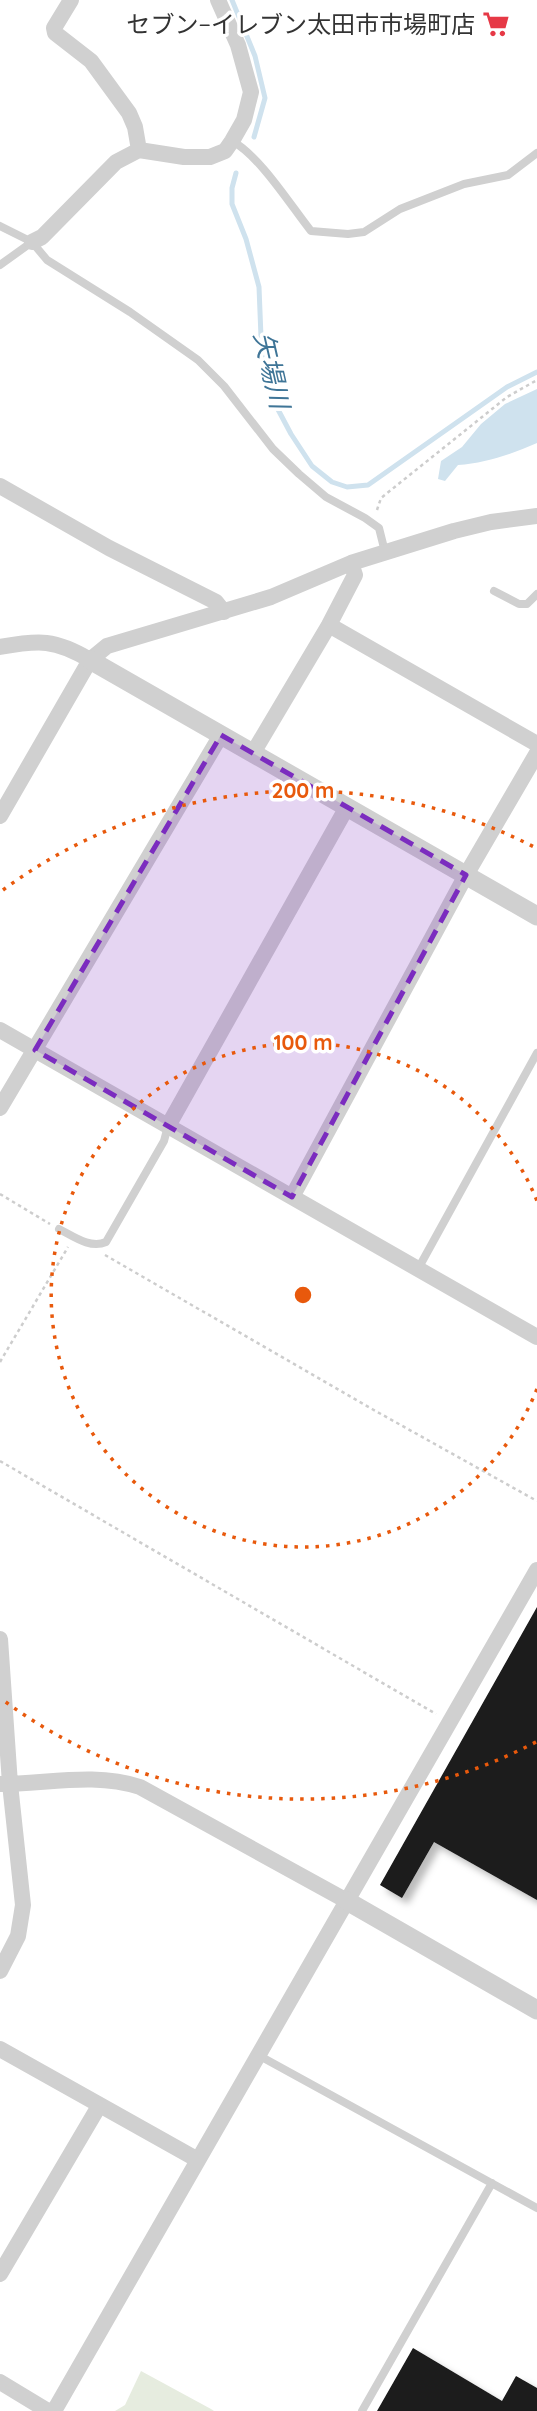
<svg xmlns="http://www.w3.org/2000/svg" width="537" height="2411" viewBox="0 0 537 2411" font-family="Quicksand,'Noto Sans JP',sans-serif">
  <style>
    .green { fill: #e6ecdf }
    .water { fill: #cfe2ee }
    .lines { fill: none; stroke-linecap: round; stroke-linejoin: round }
    .stream { stroke: #cfe2ee; stroke-width: 5 }
    .building { fill: #1a1a1a; filter: url(#shadow) }
    .path { stroke: #cdcdcd; stroke-width: 2.5; stroke-dasharray: 3.5 3.5; stroke-linecap: butt }
    .service { stroke: #d0d0d0; stroke-width: 8 }
    .minor { stroke: #d0d0d0; stroke-width: 16 }
    .tertiary { stroke: #d0d0d0; stroke-width: 19 }
    .marked { fill: #7b2cbf; fill-opacity: 0.2; stroke: #7b2cbf; stroke-width: 5; stroke-dasharray: 14 9; stroke-linejoin: round }
    .ring { fill: none; stroke: #e8590c; stroke-width: 3.5; stroke-dasharray: 3.5 7 }
    .labels { text-anchor: middle; dominant-baseline: central; stroke-width: 7; stroke-linejoin: round; paint-order: stroke }
    .poi-label { font-size: 24px; fill: #333; stroke: #fff; text-anchor: end }
    .water-label { font-size: 26px; font-style: italic; fill: #3f7597; stroke: #fff }
    .centre { fill: #e8590c; stroke: #fff; stroke-width: 3.5 }
    .ring-label { font-size: 21px; text-anchor: middle; font-weight: bold; fill: #e8590c; stroke: #fff; stroke-width: 7; stroke-linejoin: round; paint-order: stroke }
  </style>
  <defs>
    <filter id="shadow"><feDropShadow dx="6" dy="6" stdDeviation="3.5" flood-color="#0004"/></filter>
  </defs>
  <rect width="100%" height="100%" fill="#fff"/>
  <!-- green -->
  <path class="green" d="M141,2371l70,38 3,2h-99l10,-6z"/>
  <!-- water -->
  <path class="water" d="M537,389v54c-25,11 -51,20 -79,22l-13,16 -7,-2 3,-18 21,-14 19,-23 24,-20z"/>
  <g class="lines">
    <!-- stream -->
    <path class="stream" d="M232,0l23,56 10,42 -11,39
      M236,173l-4,15v16l14,35 13,48 2,50 13,65 17,32 21,32 20,16 15,5 21,-2 139,-98 30,-15"/>
  </g>
  <!-- building -->
  <path class="building" d="M537,1607v293l-103,-58 -32,56 -22,-13z
    M413,2348l89,53 14,-25 21,12v23h-160z"/>
  <g class="lines">
    <!-- path -->
    <path class="path" d="M377,510l4,-12 126,-101 30,-17
      M0,1194l50,30
      M105,1255l267,154 165,92
      M0,1362l68,-115
      M0,1461l436,253"/>
    <!-- service -->
    <path class="service" d="M232,141c28,15 59,65 79,90l37,3 16,-2 36,-23 64,-25 44,-9 29,-22
      M0,226l32,16 15,18 83,52 68,48 26,26 49,63 26,25 27,23 39,21 14,10 6,24
      M0,265l32,-23
      M494,591l25,13h8l10,-10
      M59,1229c14,7 31,20 47,13l58,-101 4,-15
      M418,1269l119,-216
      M258,2055l279,153
      M362,2411l130,-228"/>
    <!-- minor -->
    <path class="minor" d="M71,0l-17,28 1,5 36,28 38,52 6,14 4,23
      M32,242l10,-5 74,-75 23,-12 45,7h26l15,-6 7,-10 12,-21 7,-28 -13,-47 -20,-45
      M0,486l109,62 107,54 8,10
      M329,625l208,119
      M0,647c39,-7 55,-8 90,13
      M253,753l76,-128 26,-50 -4,-12
      M0,816l90,-156 17,-14 164,-49 80,-34 103,-32 37,-9 46,-6
      M0,1030l537,307
      M0,1108l221,-373
      M168,1126l179,-319
      M292,1197l174,-322 71,-122
      M0,1639l10,145 13,121 -5,31 -18,35
      M0,1784c47,0 94,-12 140,3l207,114
      M0,2049l198,111
      M0,2274l99,-168
      M0,2382l48,29
      M54,2411l483,-841"/>
    <!-- tertiary -->
    <path class="tertiary" d="M90,660l447,256
      M347,1901l190,109"/>
  </g>
  <!-- marked area -->
  <path class="marked" d="M221,735l245,140 -174,322 -257,-147z"/>
  <!-- distance rings -->
  <g class="ring">
    <path d="M537 1389A252 252 0 1 1 537 1201"/>
    <path d="M536 1742A504 504 0 0 1 3 1700M3 890A504 504 0 0 1 536 848"/>
  </g>
  <!-- icons -->
  <defs>
    <g id="supermarket-bare" transform="scale(2.1)"><path d="M-6-5.5h2.5l.6 2H6L4.5 2H-2.5L-4.4-4H-6ZM-1.5 3.2a1.3 1.3 0 1 0 .1 0ZM3 3.2a1.3 1.3 0 1 0 .1 0Z" fill="#e63946" stroke="#fff" stroke-width="2.5" paint-order="stroke"/></g>
  </defs>
  <g fill-rule="evenodd">
    <use href="#supermarket-bare" x="496" y="24"/>
  </g>
  <g class="labels">
    <!-- poi labels -->
    <g class="poi-label">
      <text x="475" y="24">セブン−イレブン太田市市場町店</text>
    </g>
    <!-- water labels -->
    <g class="water-label">
      <text transform="translate(272 370) rotate(77)">矢場川</text>
    </g>
  </g>
  <circle cx="303" cy="1295" r="10" class="centre"/>
  <g class="ring-label">
    <text x="303" y="798">200 m</text>
    <text x="303" y="1050">100 m</text>
  </g>
</svg>
